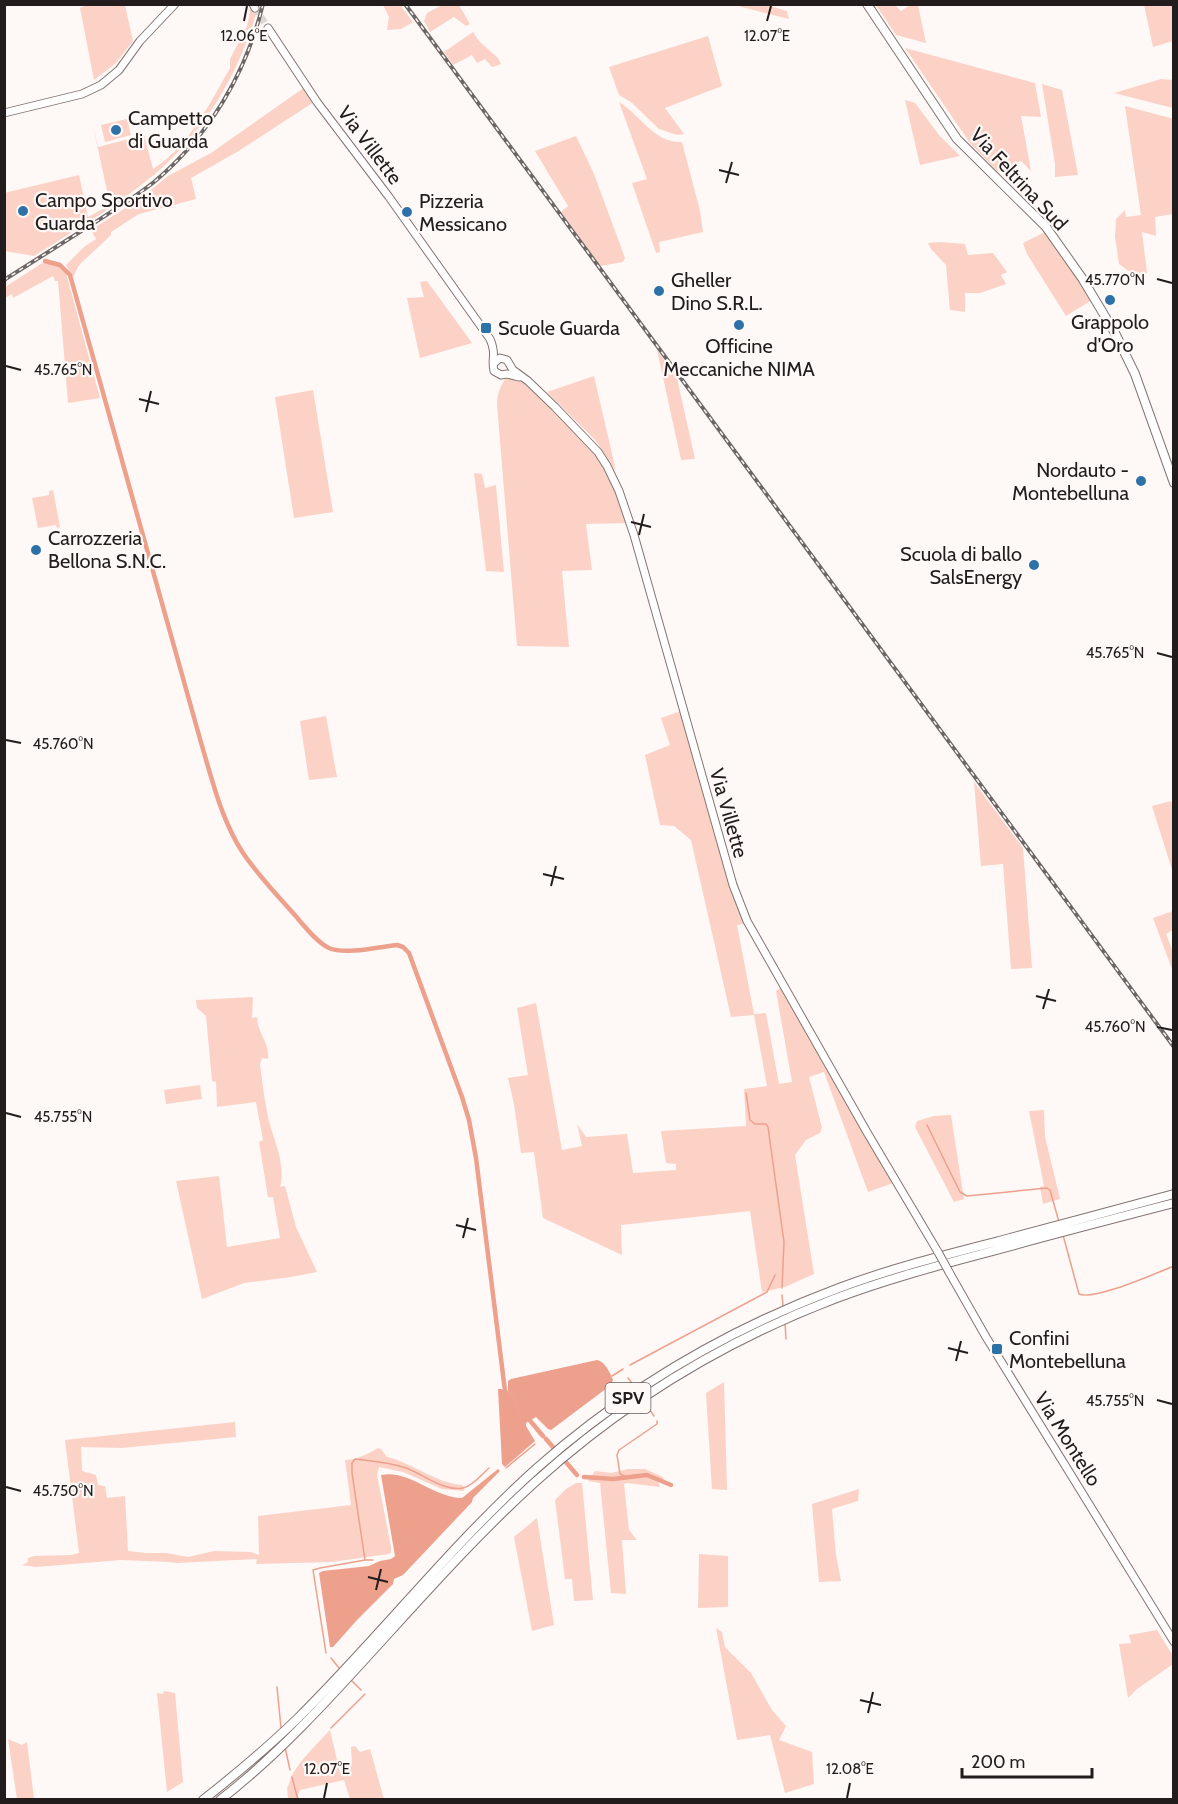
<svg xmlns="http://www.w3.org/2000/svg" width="1178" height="1804" viewBox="0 0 1178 1804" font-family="Cabin,sans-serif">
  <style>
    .green { fill: #fcd2c7 }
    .water { fill: #eda08c }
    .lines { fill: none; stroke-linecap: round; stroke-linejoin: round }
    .stream { stroke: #eda08c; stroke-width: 1.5 }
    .canal { stroke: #eda08c; stroke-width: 4.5 }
    .secondary-tunnel { stroke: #ddd7d6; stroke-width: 7; stroke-dasharray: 7 3.5; stroke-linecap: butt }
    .secondary-casing { stroke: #827572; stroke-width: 9 }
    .primary-casing { stroke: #827572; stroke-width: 10 }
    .highway-casing { stroke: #827572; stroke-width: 10 }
    .secondary { stroke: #fff; stroke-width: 7 }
    .primary { stroke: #fff; stroke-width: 8 }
    .highway { stroke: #fff; stroke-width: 8 }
    .rail-casing { stroke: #6c6665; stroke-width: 4 }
    .rail { stroke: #fef8f7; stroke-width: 1.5; stroke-dasharray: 4.5; stroke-linecap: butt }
    .secondary-bridge-casing { stroke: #827572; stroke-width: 9; stroke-linecap: butt }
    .secondary-bridge { stroke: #fff; stroke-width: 7 }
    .ticks { fill: none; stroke: #221d1c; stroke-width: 2 }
    .poi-dot { fill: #2d72a7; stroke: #fef8f7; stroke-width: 2 }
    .labels { text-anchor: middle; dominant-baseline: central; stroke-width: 4.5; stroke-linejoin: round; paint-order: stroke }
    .shield { fill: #fef8f7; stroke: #645f5e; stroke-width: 1.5 }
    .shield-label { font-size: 18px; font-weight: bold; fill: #221d1c }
    .poi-label { font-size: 20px; fill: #221d1c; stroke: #fef8f7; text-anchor: start }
    .street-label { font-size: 20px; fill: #221d1c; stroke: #fef8f7 }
    .ticks-label { font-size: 15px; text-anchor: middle; fill: #221d1c; stroke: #fef8f7; stroke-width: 4.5; stroke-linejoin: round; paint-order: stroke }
  </style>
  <rect width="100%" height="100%" fill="#fef8f7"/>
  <!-- green -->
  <path class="green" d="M89,4l36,1 8,36 -17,22 -22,17 -14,-72z
    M444,4l15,1 11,19 -4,2 -12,-9 -24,15 -6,-11 3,-8z
    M383,5h17l13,17 -12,7 -14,1 2,-13z
    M734,5h33l20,6 2,8z
    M876,5h19l6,6 9,-6h8l8,38 -30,-8z
    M1144,5h29v36l-20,6z
    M251,7l5,7c-18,61 -52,118 -101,160 -37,31 -80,56 -121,82l-29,-5 -1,-58 75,-18 9,42 22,-12 -18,-84 6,26 46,-12 9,34c36,-23 56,-64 77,-101v-9l17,-33z
    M473,32l6,9 19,17 3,6 -9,3 -7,-8 -8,4 -5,-8 -19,10 -9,-13z
    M708,36l14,50 -57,22 19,26 -7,1 -18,-6 -28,-27 -12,-7 -10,-28z
    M905,48l130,35 6,34 -20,-1 10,55 -10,-10 -24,10 -27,-28z
    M1161,79l12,1v28l-59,-15z
    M1042,84l20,6 16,85 -23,2v-13z
    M305,87l9,15 -77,50 -46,26 5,21 -57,15 -28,18v3l-32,30 -6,12 -7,-12 18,-18 12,-8 -5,-9 50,-32 27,-22 43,-23z
    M905,100l10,3 24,32 21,21 -40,9z
    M619,102c22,13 34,41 63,40l18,69 3,21 -44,10 1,10 -4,1 -24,-70 15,-4z
    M1125,106l49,13 -1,95 -18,3 1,19 -14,-4 5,41 -13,2 -15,-11 -4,-27 1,-18 9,-9 1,7 15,-2z
    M127,119l4,16 -26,7 -4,-17z
    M576,136l18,38 31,84 -2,4 -23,4 -39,-54 7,-6 -33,-55z
    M1045,232l47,68 -26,16 -39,-62 -4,-11z
    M940,242l25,2 3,11 25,-2 14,19 -6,3 5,9 -26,9h-15v19l-15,-2 -4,-45 -15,-16 -3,-6z
    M44,262l15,4 7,7 34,125 -32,5 -10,-122h-3l-2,-5 -40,22 -1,-4 -7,4v-11z
    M427,281l45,62 -52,15 -13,-60 17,-1 -4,-15z
    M657,350l20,28 18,81 -14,1z
    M594,376l22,95 -20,-30 -49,-49z
    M511,377c18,6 31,21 44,34 15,15 33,30 45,48 12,20 21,41 27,64l-41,1 6,46 -30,1 7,76 -52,-1 -20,-241c0,-10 3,-18 8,-26z
    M313,390l20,122 -39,6 -19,-121z
    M474,473l8,1 3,14 11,-3 8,87 -18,-1z
    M53,490l7,37 -3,1 -1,-3 -18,3 -6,-30 17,-3v-4z
    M681,711l66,212 -10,2 17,89 12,-1 13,71 13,-2 -16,-91 6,-4 114,195 -28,10 -44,-120 -15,5 13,51 -2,5 -14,7 -11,15 19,119 -29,13 -23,5 -12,-81 -129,14 1,30 -79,-37 -9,-66 -13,1 -7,-49 -6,-26 20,-3 -11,-67 19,-5 26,147 20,-4 -5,-22 9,13 41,-3 6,39 43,-3v-6l-10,-1 -5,-32 85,-5 -2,-37 23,-3 -13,-71 -23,2 -40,-177 -17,-14 -14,-1 -15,-70 25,-10 -9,-27z
    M326,716l11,61 -28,3 -9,-59z
    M974,782l49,66 9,120 -21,1 -8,-105 -22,2z
    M1171,801l3,7 -1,65 -21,-67z
    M1173,911v19l-7,4 7,18v17h-1l-19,-51z
    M253,997l-1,21 5,-1c0,15 13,26 11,42l-6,-1 -2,6c2,16 4,33 7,48 4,24 20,50 13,75l5,-1 11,41 21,45 -26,5 -47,6 -42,16 -26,-118 43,-5 8,71 53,-9 -7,-41h-5l-9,-55 4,-2 -7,-38 -39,5 -1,-25 -4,-1 -6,-65 -9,-8 -1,-8z
    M200,1085l2,14 -36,5 -2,-14z
    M1044,1110l1,27 15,62 -17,5 -3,-17 4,-1 -15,-75z
    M951,1115l13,84 -10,3 -39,-75 2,-6 17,-5z
    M724,1382l3,108 -15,-1 -6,-96z
    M235,1422l1,15 -115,11 -40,-1 1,24 14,4 2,10 7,1 2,12 18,-2 3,55 18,2h20l22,4 26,-6 37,1 8,3 -1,-39 93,-11 -6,-45c11,0 23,-6 33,-12l3,1 6,8c26,6 48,26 76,28l1,6 -22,-2 -39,-17 -24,-5 -2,8 14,72v5l-2,2 -57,8 -76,2 1,-5 -80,4 -8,-1 -48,-2 -85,7 -14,-2 6,-3v-4l6,-2 37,-1 8,-2 -14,-113z
    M628,1469h17l18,8 1,6 -9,-3 4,3 1,4 -33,-4 -3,1 5,46 8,10h-15l4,54 -15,-1 -11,-110 -12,-2 7,-10 16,2z
    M576,1483h6l11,117 -19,1 -2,-22h-7l-10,-79 11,-11z
    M859,1489l-1,12 -26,8 4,46 5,26 -22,1 -7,-78z
    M537,1518l17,107 -22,6 -18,-94z
    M699,1554l29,2v51l-30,1z
    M716,1628l6,4 3,15 26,26 21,37 14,16 -7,14 33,12 2,32 -29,9 -15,-58 -33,5z
    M1157,1630l16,26v8l-36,25 -9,9 -9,-54 12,-1 -2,-8z
    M164,1691l11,2 8,89 -16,10 -10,-99 6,1z
    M330,1730l10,43c16,-6 11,-11 11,-26l4,-1 5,6 10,-3 14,50h-34l-6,-19 -44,10 -2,5 1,4h-11l-1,-11c3,-4 3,-9 5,-13 10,-17 25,-31 38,-45z
    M8,1739l14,6 5,-3 7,57h-17z"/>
  <!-- water -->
  <path class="water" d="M597,1360c8,2 13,12 16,20l-2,5 -60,45 -3,-1 -12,-12 -10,6v3l9,15 -30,26 -3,-3 -4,-75h4l2,3 16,20 3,-2 -15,-19v-10l3,-2z
    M498,1469l2,2 -27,27 -1,4 -69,73 -9,4 -1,5 -36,36 -24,27h-3l-11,-74 4,-2 46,-5 11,-5 11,-2 4,-3 -14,-81c28,-6 53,23 81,23z"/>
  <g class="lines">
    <!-- stream -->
    <path class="stream" d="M746,1093l4,27 5,4h11l2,3 16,115 -2,46
      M927,1125l33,67 7,4 80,-8 3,2 9,32
      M1063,1235l16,59c15,7 77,-21 95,-28
      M782,1295l1,11
      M785,1322l1,17
      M630,1365l137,-73 8,-17
      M612,1376l11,-7
      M628,1378l7,9
      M644,1401l10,15
      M532,1424l8,11
      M506,1468l29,-24
      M627,1477l-7,-3 -3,-19 2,-5 38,-26v-3
      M366,1560h7
      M326,1653l-13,-83 7,-2 45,-8 -13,-87v-10l3,-4c17,2 34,3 51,9 17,6 38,24 57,20 10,-2 19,-14 26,-20
      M331,1658l8,10
      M351,1680l10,10
      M277,1687l4,41
      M331,1728l34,-34
      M285,1747l5,23
      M292,1777l6,23"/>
    <!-- canal -->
    <path class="canal" d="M45,261l15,4 10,10 132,471c11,37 20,75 41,107 15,22 33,41 50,60 9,10 23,29 36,35 16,7 50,-1 68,-3l6,2 6,6 53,144 7,23 7,38 29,233 38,45
      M546,1439l31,36
      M584,1477l29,2 34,-4 24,10"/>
    <!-- secondary-tunnel -->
    <path class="secondary-tunnel" d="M255,8l13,20"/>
    <!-- secondary casing -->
    <g class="secondary-casing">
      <path id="secondary" d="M253,4l2,4
        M268,28l49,74 72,95 101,142c7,16 1,19 4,32l7,4 6,-1 12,3
        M4,113l78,-19 19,-9 18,-15 21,-29 35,-37
        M494,363l6,-5 7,2 6,10 15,11 27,26 43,45 9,14 12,25 15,44 99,350 14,36 121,213 70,118
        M949,1272l37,65 188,305"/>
    </g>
    <!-- primary casing -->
    <g class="primary-casing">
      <path id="primary" d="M867,4l90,135 89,88 36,51 33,55 20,41 39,109"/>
    </g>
    <!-- highway casing -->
    <g class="highway-casing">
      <path id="highway" d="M203,1800c33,-26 64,-52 94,-81 82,-81 154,-174 240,-251 88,-78 192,-139 302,-180 53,-20 109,-34 164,-48 57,-15 114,-31 171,-46
        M220,1800c58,-45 108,-100 157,-154 51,-56 101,-112 157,-163 87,-79 190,-142 300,-184 50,-19 102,-33 155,-47 61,-17 123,-33 185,-49"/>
    </g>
    <!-- secondary -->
    <use href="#secondary" class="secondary"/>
    <!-- primary -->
    <use href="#primary" class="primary"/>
    <!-- highway -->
    <use href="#highway" class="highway"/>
    <!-- rail casing -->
    <g class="rail-casing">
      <path id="rail" d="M405,4l769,1043
        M4,280c30,-19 60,-38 90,-57 20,-13 41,-26 60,-41 55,-46 92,-108 109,-178"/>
    </g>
    <!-- rail -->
    <use href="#rail" class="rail"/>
    <!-- secondary-bridge casing -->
    <g class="secondary-bridge-casing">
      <path id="secondary-bridge" d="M938,1252l11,20"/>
    </g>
    <!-- secondary-bridge -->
    <use href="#secondary-bridge" class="secondary-bridge"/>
  </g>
  <!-- ticks -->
  <path class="ticks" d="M244,21l3,-15M767,21l4,-15M719,170l20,5M726,183l6,-21M1157,279l15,4M6,366l15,4M139,399l20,5M146,412l5,-21M631,522l20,5M639,535l5,-21M1157,653l15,4M6,740l15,3M543,874l21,5M551,886l5,-20M1036,996l20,5M1043,1009l6,-20M1157,1027l15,3M6,1113l15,4M456,1225l20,5M463,1238l5,-20M948,1348l20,5M956,1361l5,-20M1157,1400l15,4M6,1487l15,4M368,1577l20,5M376,1590l5,-21M860,1700l21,5M868,1713l5,-21M324,1798l3,-15M847,1798l3,-15"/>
  <!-- markers -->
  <g class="poi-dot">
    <circle cx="116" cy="130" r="6"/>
    <circle cx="23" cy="211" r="6"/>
    <circle cx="407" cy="212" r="6"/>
    <circle cx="659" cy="291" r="6"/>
    <circle cx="1110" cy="300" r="6"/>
    <circle cx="739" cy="325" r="6"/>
    <rect x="480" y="322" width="12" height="12" rx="3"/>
    <circle cx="1141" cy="481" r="6"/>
    <circle cx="36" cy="550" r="6"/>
    <circle cx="1034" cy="565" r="6"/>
    <rect x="991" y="1343" width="12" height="12" rx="3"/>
  </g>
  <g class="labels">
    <!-- shield labels -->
    <rect class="shield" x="605.5" y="1383" width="45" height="30" rx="4.5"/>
    <g class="shield-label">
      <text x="628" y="1398">SPV</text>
    </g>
    <!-- poi labels -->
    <g class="poi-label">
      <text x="128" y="118">Campetto<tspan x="128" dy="23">di Guarda</tspan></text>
      <text x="35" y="200">Campo Sportivo<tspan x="35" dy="23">Guarda</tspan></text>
      <text x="419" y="201">Pizzeria<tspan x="419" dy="23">Messicano</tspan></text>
      <text x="671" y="280">Gheller<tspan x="671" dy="23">Dino S.R.L.</tspan></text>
      <text x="1110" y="322" text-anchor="middle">Grappolo<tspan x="1110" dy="23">d'Oro</tspan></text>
      <text x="498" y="328">Scuole Guarda</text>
      <text x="739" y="346" text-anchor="middle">Officine<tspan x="739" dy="23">Meccaniche NIMA</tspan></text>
      <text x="1129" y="470" text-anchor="end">Nordauto -<tspan x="1129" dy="23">Montebelluna</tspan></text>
      <text x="48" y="538">Carrozzeria<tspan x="48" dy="23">Bellona S.N.C.</tspan></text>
      <text x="1022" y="554" text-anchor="end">Scuola di ballo<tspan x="1022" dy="23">SalsEnergy</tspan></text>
      <text x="1009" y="1338">Confini<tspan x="1009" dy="23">Montebelluna</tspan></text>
    </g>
    <!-- street labels -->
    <g class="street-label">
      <text transform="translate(370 145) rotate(53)">Via Villette</text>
      <text transform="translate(1019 179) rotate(47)">Via Feltrina Sud</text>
      <text transform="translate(729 813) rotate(74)">Via Villette</text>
      <text transform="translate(1068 1439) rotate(58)">Via Montello</text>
    </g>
  </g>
  <g class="ticks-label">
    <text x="244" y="41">12.06°E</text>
    <text x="767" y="41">12.07°E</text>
    <text x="1115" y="285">45.770°N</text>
    <text x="63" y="375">45.765°N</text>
    <text x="1115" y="658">45.765°N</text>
    <text x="63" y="749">45.760°N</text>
    <text x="1115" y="1032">45.760°N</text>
    <text x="63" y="1122">45.755°N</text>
    <text x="1115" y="1406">45.755°N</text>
    <text x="63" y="1496">45.750°N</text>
    <text x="327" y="1774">12.07°E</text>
    <text x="850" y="1774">12.08°E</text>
  </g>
  <!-- border -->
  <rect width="1178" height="1804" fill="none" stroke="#221d1c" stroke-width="12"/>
  <!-- scale -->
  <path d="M962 1768v9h130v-9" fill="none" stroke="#221d1c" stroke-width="3"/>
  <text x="971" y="1768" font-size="18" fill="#221d1c" stroke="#fef8f7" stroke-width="4.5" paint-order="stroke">200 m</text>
</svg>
